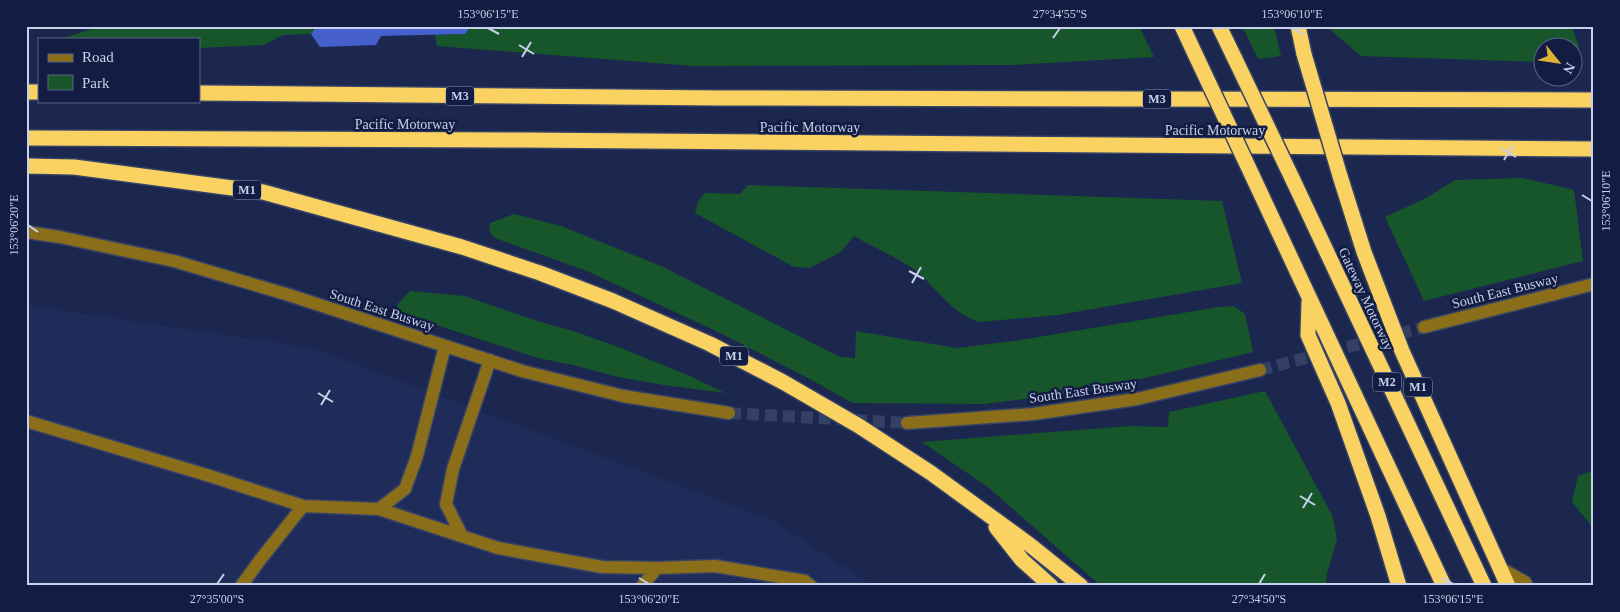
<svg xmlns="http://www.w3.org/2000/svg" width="1620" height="612" viewBox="0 0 1620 612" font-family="'Times New Roman',serif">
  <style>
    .built { fill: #1f2c5a }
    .green { fill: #17562a }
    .water { fill: #4560cb }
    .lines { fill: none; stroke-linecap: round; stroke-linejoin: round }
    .minor-tunnel { stroke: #354065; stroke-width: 12; stroke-dasharray: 12 6; stroke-linecap: butt }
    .minor-casing { stroke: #374267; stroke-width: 15 }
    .highway-casing { stroke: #374267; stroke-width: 18 }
    .minor { stroke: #8a6e1a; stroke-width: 12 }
    .highway { stroke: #fad262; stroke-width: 15 }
    .highway-bridge-casing { stroke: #374267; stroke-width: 18; stroke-linecap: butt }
    .highway-bridge { stroke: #fad262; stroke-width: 15 }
    .ticks { fill: none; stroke: #c7d1ea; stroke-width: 2 }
    .labels { text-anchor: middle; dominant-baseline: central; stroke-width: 5; stroke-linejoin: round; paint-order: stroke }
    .shield { fill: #131c43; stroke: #919bb8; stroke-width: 1 }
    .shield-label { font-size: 12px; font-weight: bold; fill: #c7d1ea }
    .street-label { font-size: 14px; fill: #c7d1ea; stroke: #131c43 }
    .neatline { fill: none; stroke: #c7d1ea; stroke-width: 2 }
    .ticks-label { font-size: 12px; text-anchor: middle; fill: #c7d1ea }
  </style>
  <rect width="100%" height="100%" fill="#1b274e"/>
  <!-- built -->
  <path class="built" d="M26,305l286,43 459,172 103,66h-848z"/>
  <!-- green -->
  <path class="green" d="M101,26h216l-6,8 -28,1 -19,10 -65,3v-9h-139z
    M471,26h668l15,31 -141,8 -320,1 -256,-20 -2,-11 30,-1z
    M1242,26h32l7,30 -23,3z
    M1326,26h238l9,4 6,16 -2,18 -4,-1 -1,-15h-30v14l-181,-6z
    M1523,178l51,12 9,71 -159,40 -39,-84 41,-19 29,-18z
    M748,185l474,16 20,82 -184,32 -78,7c-29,-7 -45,-38 -68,-54 -18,-12 -39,-21 -58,-32l-13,16 -32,16 -15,-1 -99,-54 3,-11 7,-9 35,1z
    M514,214l47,12 100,40 179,91 15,1 1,-27 101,17 57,-7 205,-34 15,-1 11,8 8,38 -162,39 -107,13 -131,-1 -49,-27 -86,-44 -131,-61 -92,-33 -6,-7 1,-8z
    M410,291l55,5 72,25 36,10 48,17 69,28 35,17 -61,-8 -46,-8 -45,-12 -35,-7 -142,-46 2,-8z
    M1265,391l68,126 4,23 -10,33 -1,13h-225l-112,-98 -67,-46 208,-16 38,1 1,-15z
    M1594,470v59l-22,-27 6,-26z"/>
  <!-- water -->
  <path class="water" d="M317,26h154l-6,8 -84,2 -5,9 -56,2 -9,-13z"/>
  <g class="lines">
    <!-- minor-tunnel -->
    <path class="minor-tunnel" d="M1260,370l164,-43
      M729,413l178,10"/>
    <!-- minor casing -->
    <g class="minor-casing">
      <path id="minor" d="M26,232l34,5 114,24 115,34 233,76 101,25 106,17
        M1424,327l170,-43
        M26,421l184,55 93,30
        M907,423l126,-9 104,-15 123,-29
        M379,509l26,-20 12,-33 28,-110
        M462,536l-16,-32 7,-35 37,-109
        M1500,568l25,14 2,4
        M241,586l19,-26 43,-54 76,3 119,39 104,19 55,1 58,-2 90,15 6,5
        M642,586l15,-18"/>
    </g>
    <!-- highway casing -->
    <g class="highway-casing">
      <path id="highway" d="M1182,26l14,30
        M1219,26l16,33
        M1298,26l6,28
        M26,92h13
        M199,93l522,5 873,2
        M26,138l498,2 1070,9
        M26,166l48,1 189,25 199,55 78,26 73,28 97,43 73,38 76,44 72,47 99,72 51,41
        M1252,175l192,411
        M1340,176l24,76 38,99 106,235
        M1292,178l192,408
        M1309,302l-1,33 30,68 40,113 21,70
        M996,527l26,33 29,26"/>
    </g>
    <!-- minor -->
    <use href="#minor" class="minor"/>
    <!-- highway -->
    <use href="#highway" class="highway"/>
    <!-- highway-bridge casing -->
    <g class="highway-bridge-casing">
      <path id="highway-bridge" d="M1304,54l36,122
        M1196,56l56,119
        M1235,59l57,119"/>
    </g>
    <!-- highway-bridge -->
    <use href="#highway-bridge" class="highway-bridge"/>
  </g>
  <!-- ticks -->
  <path class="ticks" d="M488,28l11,6M1292,28l11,6M1053,38l7,-10M519,45l15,9M522,57l9,-15M1501,148l15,9M1504,160l9,-15M1582,195l10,6M28,225l10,7M909,271l15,8M912,283l9,-16M318,393l15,9M321,405l9,-15M1300,496l15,9M1303,508l9,-15M639,578l10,6M1442,578l11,6M217,584l7,-10M1259,584l6,-10"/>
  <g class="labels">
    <!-- shield labels -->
    <g class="shield">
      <rect x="446" y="86.5" width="28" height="19" rx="4"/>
      <rect x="1143" y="89.5" width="28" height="19" rx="4"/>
      <rect x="233" y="180.5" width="28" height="19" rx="4"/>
      <rect x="720" y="346.5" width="28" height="19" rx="4"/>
      <rect x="1373" y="372.5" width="28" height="19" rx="4"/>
      <rect x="1404" y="377.5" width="28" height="19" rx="4"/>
    </g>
    <g class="shield-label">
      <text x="460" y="96">M3</text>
      <text x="1157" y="99">M3</text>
      <text x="247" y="190">M1</text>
      <text x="734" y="356">M1</text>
      <text x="1387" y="382">M2</text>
      <text x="1418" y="387">M1</text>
    </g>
    <!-- street labels -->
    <g class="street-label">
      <text x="405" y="124">Pacific Motorway</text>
      <text x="810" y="127">Pacific Motorway</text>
      <text x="1215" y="130">Pacific Motorway</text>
      <text transform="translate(1505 291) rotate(-14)">South East Busway</text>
      <text transform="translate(1366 299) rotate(65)">Gateway Motorway</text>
      <text transform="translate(382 310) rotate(18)">South East Busway</text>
      <text transform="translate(1083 391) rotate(-8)">South East Busway</text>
    </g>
  </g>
  <!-- border -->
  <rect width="1620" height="612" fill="none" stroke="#131c43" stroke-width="55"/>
  <!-- legend -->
  <rect x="38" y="38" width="162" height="65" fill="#131c43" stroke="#5b6486"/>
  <rect x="48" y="54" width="25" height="8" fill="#8a6e1a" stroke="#5b6486"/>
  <text x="82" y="62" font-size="15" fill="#c7d1ea">Road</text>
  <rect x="48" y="75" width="25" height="15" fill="#17562a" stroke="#5b6486"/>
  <text x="82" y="88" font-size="15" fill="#c7d1ea">Park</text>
  <!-- north arrow -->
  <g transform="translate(1558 62) rotate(120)"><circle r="24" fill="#131c43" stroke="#5b6486"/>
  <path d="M0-4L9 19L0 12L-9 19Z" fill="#dcb233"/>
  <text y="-8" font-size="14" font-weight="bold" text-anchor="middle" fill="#c7d1ea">N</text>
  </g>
  <rect x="28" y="28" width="1564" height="556" class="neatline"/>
  <g class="ticks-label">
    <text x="488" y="18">153°06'15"E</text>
    <text x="1060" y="18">27°34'55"S</text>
    <text x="1292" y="18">153°06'10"E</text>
    <text transform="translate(1606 201) rotate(-90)" y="4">153°06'10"E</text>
    <text transform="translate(14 225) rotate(-90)" y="4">153°06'20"E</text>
    <text x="217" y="603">27°35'00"S</text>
    <text x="649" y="603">153°06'20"E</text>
    <text x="1259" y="603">27°34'50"S</text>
    <text x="1453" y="603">153°06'15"E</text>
  </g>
</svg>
